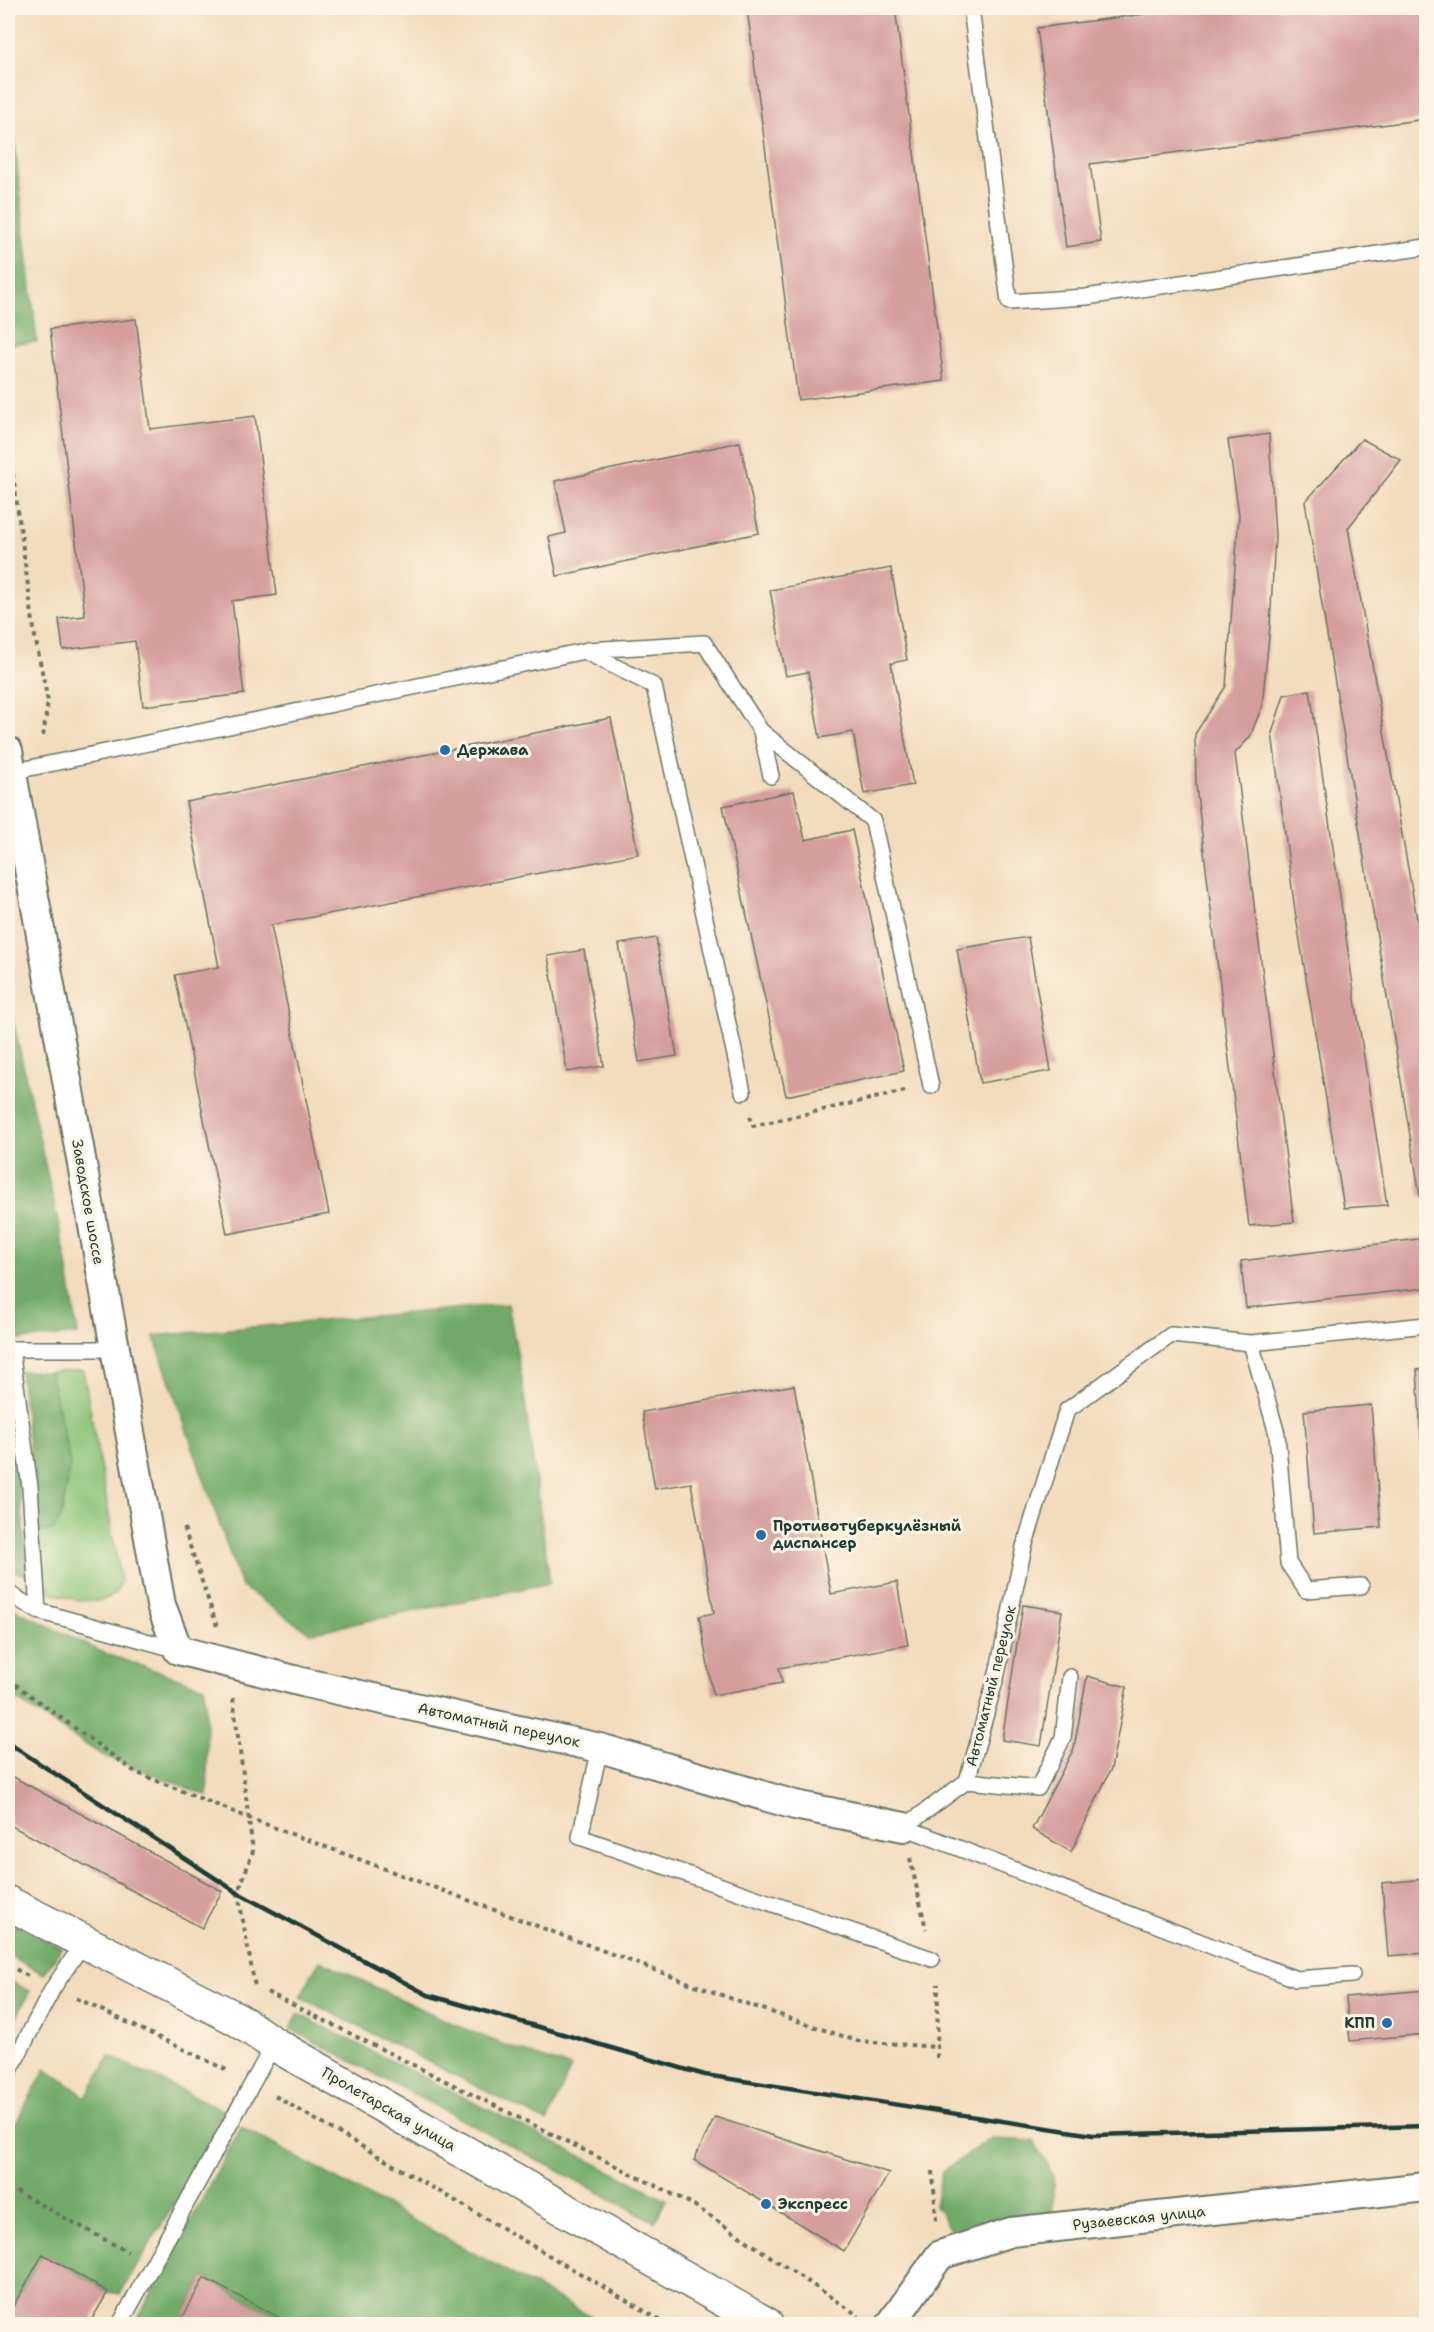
<svg xmlns="http://www.w3.org/2000/svg" width="1434" height="2332" viewBox="0 0 1434 2332" font-family="'Shantell Sans',sans-serif">
  <style>
    .green { fill: #8cc478; stroke: #568056; stroke-width: 1.5 }
    .forest { fill: #71aa68; stroke: #48744e; stroke-width: 1.5 }
    .building { fill: #d49e9b }
    .lines { fill: none; stroke-linecap: round; stroke-linejoin: round }
    .service-casing { stroke: #697564; stroke-width: 18 }
    .minor-casing { stroke: #697564; stroke-width: 32 }
    .secondary-casing { stroke: #697564; stroke-width: 36 }
    .path { stroke: #697564; stroke-width: 4; stroke-dasharray: 4.5 4.5; stroke-linecap: butt }
    .service { stroke: #fff; stroke-width: 15 }
    .minor { stroke: #fff; stroke-width: 28 }
    .secondary { stroke: #fff; stroke-width: 33 }
    .rail { stroke: #1f3d34; stroke-width: 4.5 }
    .poi-dot { fill: #1f6fb2; stroke: #fcf5e5; stroke-width: 2 }
    .labels { text-anchor: middle; dominant-baseline: central; stroke-width: 6; stroke-linejoin: round; paint-order: stroke }
    .poi-label { font-size: 15px; font-weight: bold; fill: #1f3d34; stroke: #fcf5e5; text-anchor: start }
    .street-label { font-size: 15px; fill: #1f3d34; stroke: #fcf5e5 }
  </style>
  <rect width="100%" height="100%" fill="#fcf5e5"/>
  <filter id="ink" filterUnits="userSpaceOnUse"><feTurbulence type="fractalNoise" baseFrequency=".0167" numOctaves="2"/><feDisplacementMap in="SourceGraphic" scale="12" xChannelSelector="R" yChannelSelector="G"/><feConvolveMatrix kernelMatrix="1 2 1 2 8 2 1 2 1" color-interpolation-filters="sRGB"/></filter>
  <filter id="wash" filterUnits="userSpaceOnUse"><feTurbulence type="fractalNoise" baseFrequency=".008" numOctaves="4" result="noise"/><feDisplacementMap in="SourceGraphic" scale="24" xChannelSelector="R" yChannelSelector="G"/><feGaussianBlur stdDeviation="1.35" result="paint"/><feColorMatrix in="noise" values="0 0 0 0 0 0 0 0 0 0 0 0 0 0 0 0 0 1.4 0 .05"/><feComposite in="paint" operator="in"/></filter>
  <g filter="url(#wash)">
    <rect width="100%" height="100%" fill="#f3dcbd"/>
    <!-- green -->
    <path class="green" d="M83,1370l38,212c-2,4 -4,9 -7,12 -16,15 -53,3 -69,-5l-6,-58 14,-1 17,-67 -20,-91z"/>
    <!-- forest -->
    <path class="forest" d="M8,83l29,259 -29,2z
      M8,998l58,260 12,76 -59,6 -11,-84z
      M508,1304l13,70 29,209 -240,50 -69,-47 -87,-250z
      M20,1371l30,1 20,91 -8,51 -9,16 -14,1z
      M8,1375l20,201 -20,-7z
      M8,1606l98,48 99,33 3,109 -106,-41 -94,-61z
      M8,1920l53,28 -17,26 -36,-19z
      M320,1960c82,40 162,82 251,107l-24,55 -247,-125z
      M8,1980l22,11 -22,42z
      M298,2014l368,185 -11,23 -365,-193z
      M110,2056l119,57 -109,181 -12,-2 -65,-38 -35,61v-178l38,-69 40,29z
      M241,2127l363,197h-313l-87,-46 -25,46h-44z
      M990,2139l44,2 19,34v36l-54,34 -40,-3 -24,-37 7,-33z"/>
    <g id="blocks">
      <!-- building -->
      <path class="building" d="M747,8h148l49,373 -146,19z
        M1191,8h235v111l-336,45 11,78 -35,5 -29,-219z
        M136,319l14,110 105,-13 22,179 -45,6 12,93 -101,12 -8,-65 -72,9 -4,-31 26,-3 -35,-287z
        M1269,434l6,102 -5,90 -8,80 -12,31 -15,16 59,469 -45,4 -53,-441 -1,-51 31,-48 13,-171 -11,-75z
        M1362,439l39,21 -53,68 78,442v226h-6l-115,-694z
        M740,442l19,91 -202,43 -8,-39 17,-4 -11,-52z
        M891,568l16,92 -16,3 22,122 -49,9 -11,-62 -33,6 -12,-66 -22,4 -16,-86z
        M1310,690l45,309 32,206 -43,3 -49,-297 -23,-178 12,-38z
        M611,718l27,136 -367,71 58,289 -102,20 -52,-259 44,-8 -33,-165z
        M794,791l11,49 47,-10 52,241 -118,25 -63,-290z
        M1028,937l23,134 -71,12 -23,-134z
        M656,938l21,118 -38,6 -20,-118z
        M584,950l20,116 -37,6 -19,-116z
        M1426,1238v50l-180,20 -5,-47z
        M1426,1369v134h-1l-8,-133z
        M794,1385l37,209 66,-12 11,63 -129,23 3,15 -69,12 -14,-79 15,-3 -23,-130 -36,6 -13,-77z
        M1371,1405l10,122 -67,6 -10,-122z
        M1023,1605l39,6 -21,135 -39,-6z
        M1087,1676l40,11 -16,82 -40,83 -39,-23 42,-81z
        M8,1774l214,117 -20,37 -194,-104z
        M1426,1879v74l-38,3 -6,-73z
        M1426,1990v44l-76,7 -4,-44z
        M715,2117l174,56 -45,78 -150,-91z
        M43,2254l65,38 -19,32h-81v-9z
        M204,2278l87,46h-112z
        M1017,2319l10,5h-13z"/>
    </g>
  </g>
  <g filter="url(#ink)">
    <use href="#blocks" fill-opacity="0" stroke="#697564" stroke-width="1.5"/>
    <g class="lines">
      <!-- service casing -->
      <g class="service-casing">
        <path id="service" d="M971,8l38,294 77,-5 340,-50
          M587,650l117,-7 57,88 10,45
          M761,731l112,90 58,265
          M11,772l573,-121 70,35 89,406
          M1251,1343l26,91 11,129 18,27 55,-4
          M8,1349h107
          M11,1349l19,138 8,124
          M8,1593l30,18 140,39
          M600,1748l-20,89 352,122
          M967,1781l71,7 25,-50 7,-61
          M904,1827l63,-46 30,-107 27,-127 43,-137 104,-75 80,8 175,-18
          M904,1827l392,152 56,-4
          M8,2074l45,-86 31,-46
          M120,2324l154,-280"/>
      </g>
      <!-- minor casing -->
      <g class="minor-casing">
        <path id="minor" d="M8,751l153,854 17,45 128,33 294,65 195,57 109,22
          M891,2324l49,-69 71,-23 415,-45"/>
      </g>
      <!-- secondary casing -->
      <g class="secondary-casing">
        <path id="secondary" d="M8,1903l229,116 37,25 492,280"/>
      </g>
      <!-- path -->
      <path class="path" d="M8,438l27,199 13,64 -5,36
        M750,1116l3,10 152,-35
        M184,1528l33,98
        M8,1679l127,93 114,46 475,178 133,45 80,6
        M233,1698l20,153 -15,42 17,94
        M910,1858l16,71
        M8,1965l20,11
        M267,1992l425,212 167,112
        M76,1998l153,73
        M937,2058l1,-74
        M275,2096l392,228
        M933,2171l3,50
        M8,2187l120,65"/>
      <!-- service -->
      <use href="#service" class="service"/>
      <!-- minor -->
      <use href="#minor" class="minor"/>
      <!-- secondary -->
      <use href="#secondary" class="secondary"/>
      <!-- rail -->
      <path class="rail" d="M8,1743l230,150 190,102 277,80 388,60 333,-9"/>
    </g>
  </g>
  <!-- markers -->
  <g class="poi-dot">
    <circle cx="445" cy="750" r="6"/>
    <circle cx="761" cy="1535" r="6"/>
    <circle cx="1387" cy="2023" r="6"/>
    <circle cx="766" cy="2204" r="6"/>
  </g>
  <g class="labels">
    <!-- poi labels -->
    <g class="poi-label">
      <text x="457" y="750">Держава</text>
      <text x="773" y="1526">Противотуберкулёзный<tspan x="773" dy="17">диспансер</tspan></text>
      <text x="1375" y="2023" text-anchor="end">КПП</text>
      <text x="778" y="2204">Экспресс</text>
    </g>
    <!-- street labels -->
    <g class="street-label">
      <text transform="translate(88 1202) rotate(80)">Заводское шоссе</text>
      <text transform="translate(991 1686) rotate(-76)">Автоматный переулок</text>
      <text transform="translate(499 1725) rotate(12)">Автоматный переулок</text>
      <text transform="translate(389 2109) rotate(30)">Пролетарская улица</text>
      <text transform="translate(1139 2218) rotate(-6)">Рузаевская улица</text>
    </g>
  </g>
  <!-- margin -->
  <rect width="1434" height="2332" fill="none" stroke="#fcf5e5" stroke-width="30"/>
</svg>
